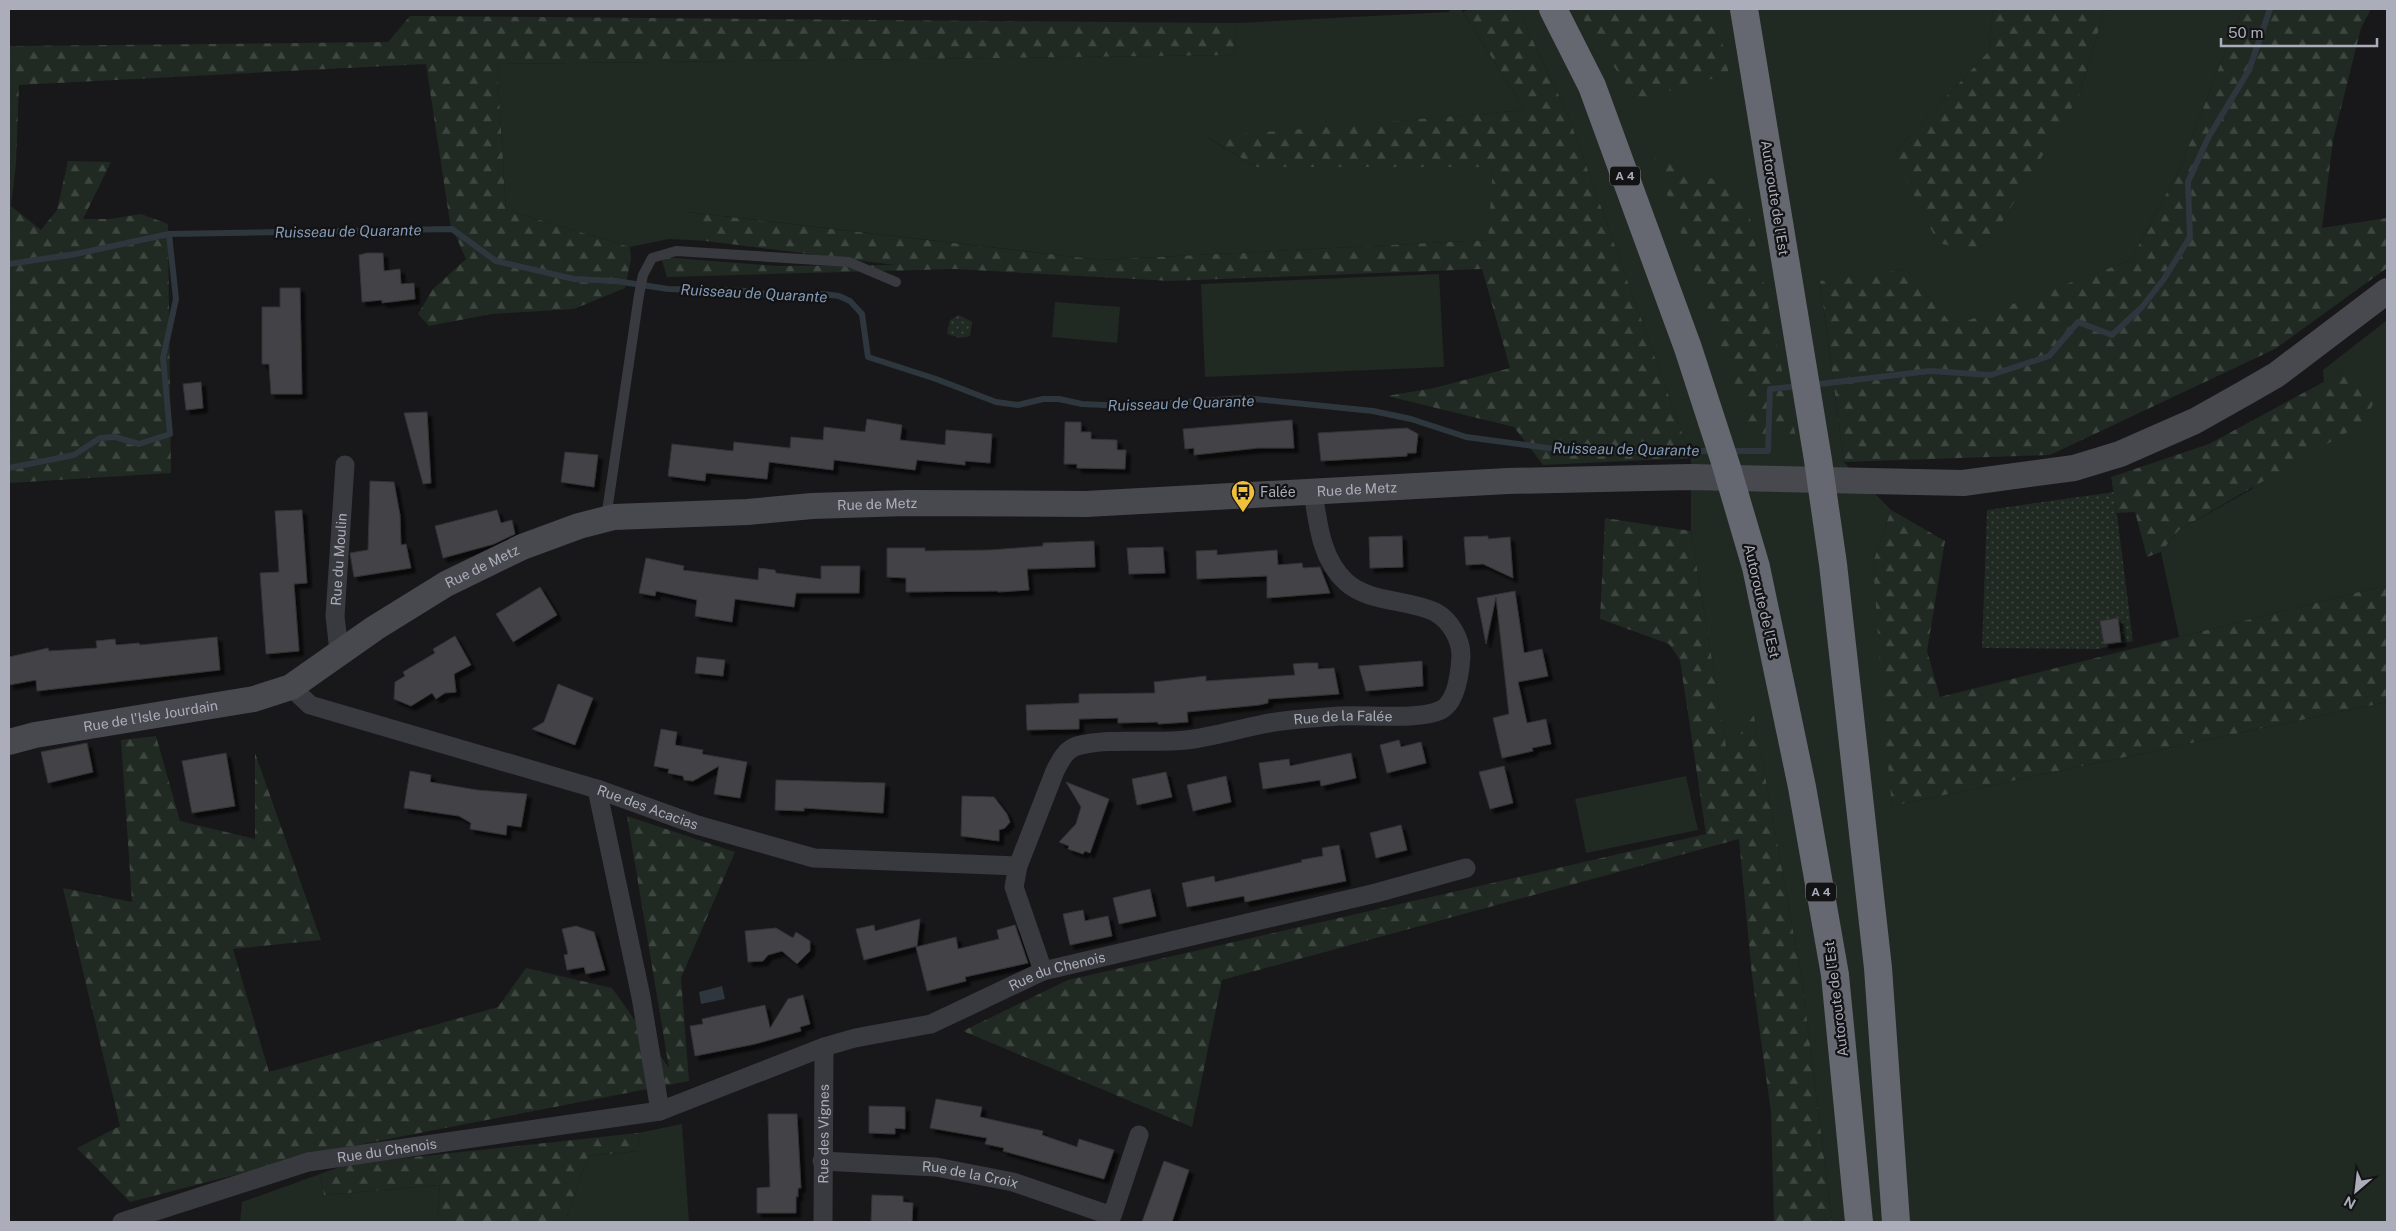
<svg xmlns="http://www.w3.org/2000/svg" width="2396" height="1231" viewBox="0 0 2396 1231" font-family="'Public Sans',sans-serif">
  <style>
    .grass { fill: #202922 }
    .forest { fill: url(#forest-firs) }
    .park { fill: url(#park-dots) }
    .water { fill: #2e363e }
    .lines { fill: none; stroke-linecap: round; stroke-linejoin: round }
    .stream { stroke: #2e363e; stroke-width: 6 }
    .building { fill: #434347; stroke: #333236; filter: url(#shadow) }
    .lane { stroke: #393a3f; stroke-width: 10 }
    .street { stroke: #393a3f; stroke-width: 19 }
    .secondary { stroke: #47494f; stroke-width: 26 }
    .highway { stroke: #656870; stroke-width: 28 }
    .labels { text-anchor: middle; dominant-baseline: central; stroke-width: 4.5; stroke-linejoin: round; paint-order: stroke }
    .shield { fill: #131315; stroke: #7d8088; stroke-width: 1 }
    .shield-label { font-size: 12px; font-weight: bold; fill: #abaeba }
    .street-label { font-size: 14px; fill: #abaeba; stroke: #131315 }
    .poi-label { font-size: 14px; fill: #abaeba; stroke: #131315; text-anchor: start }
    .water-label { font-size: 15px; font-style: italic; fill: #839ab4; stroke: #131315 }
  </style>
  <defs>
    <pattern id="forest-firs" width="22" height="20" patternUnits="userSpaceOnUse" patternTransform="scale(1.25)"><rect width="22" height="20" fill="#202922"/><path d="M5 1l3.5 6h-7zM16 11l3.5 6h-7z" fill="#3e4640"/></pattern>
    <pattern id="park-dots" width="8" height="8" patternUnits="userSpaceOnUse" patternTransform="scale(1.25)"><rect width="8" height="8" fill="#202922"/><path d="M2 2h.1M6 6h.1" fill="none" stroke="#3e4640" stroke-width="1.8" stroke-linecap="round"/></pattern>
    <filter id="shadow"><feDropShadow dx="4.5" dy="4.5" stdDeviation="1" flood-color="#0009"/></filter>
  </defs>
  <rect width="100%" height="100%" fill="#18181a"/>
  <!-- grass -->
  <path class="grass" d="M1448,9h13l64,101 -317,28 48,29h237l-4,73 -388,20 -413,-48 18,29 -37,-2 -39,8 -124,-37 -9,-146 736,-9 4,-32 213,-11z
    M1518,9h475l-4,42 -96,103 186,-58 26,-87h137l-63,161 -48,90 -178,67 -47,-58 -86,13 24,180 47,48 -18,53 19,243 495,-104v520h-555l-30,-242 -48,-264 -27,37 -36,-222v-73l-123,-343z
    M1439,274l5,93 -239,10 -4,-93z
    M1055,302l65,5 -3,36 -65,-6z
    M2387,320v265l-208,52 -18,-85 18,-22 73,-41 92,-118 -20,11 -1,-12z
    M1686,776l12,54 -112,23 -11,-54z
    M682,1124l7,98h-124l23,-66 51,-5 -1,-18z
    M320,1174l4,21 116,-10 -3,37h-197l2,-20z"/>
  <!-- forest -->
  <path class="forest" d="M1469,9h49l50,106 123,343 -148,7 -29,-38 -127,-31 47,-8 76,-20 -28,-99 -312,12 -215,-12 -288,8 -6,-20 116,9 118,-1 -189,-24 -19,-29 414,48 387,-20 5,-73h-237l-49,-30 318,-27 -62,-98z
    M1585,9h130l14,65 -93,26 -52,-79z
    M1993,9h112l-26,87 -96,157 -45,-10 -45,-89 96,-103z
    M2242,9h129l-10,19 -28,112 -11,88 65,-10v50l-112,81 -225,106 -206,7 -24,-181 86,-12 47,57 178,-66 48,-90z
    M410,16l827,7 -4,32 -736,9 9,146 124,37 1,12 -6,29 -51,21 -83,5 -62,12 -11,-12 15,-25 33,-30 -16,-36 -24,-159 -407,21 -3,79 -5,42 30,24 16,-20 11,-49 43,1 -28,57h26l32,-5 27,10 3,249 -162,10v-437l379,-4z
    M1654,158l90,32 53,252 -44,-7z
    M2344,371l18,11 12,19 -9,21 -186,108 -18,22 -14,5 -12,-45 -18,1 -6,-36 98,-33z
    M1891,510l54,31 -18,110 13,46 447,-112v117l-495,104 -8,-82 -11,-161z
    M1605,518l86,13 36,221 27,-37 48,265 30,242h-58l-3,-110 -19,-136 -13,-137 -517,141 -30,147 -229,-96 105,-51 638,-146 -26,-174 -11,-16 -69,-25z
    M156,736l24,85 75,18v-86l66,187 -88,9 36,123 229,-65 28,-39 86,20 57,80 -42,-252 108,36 -54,126 8,103 -357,69 -202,52 -53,-54 43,-22 -57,-238 69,14 -11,-162z
    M638,1133l1,18 -51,5 -23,66h-128l3,-37 -116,10 -4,-21 28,-10z"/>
  <!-- park -->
  <path class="park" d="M959,315l13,7 -2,14 -10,2 -13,-4 3,-14z
    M2114,492l19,149 -35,8 -116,-1 5,-138z"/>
  <!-- water -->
  <path class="water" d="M722,986l3,13 -24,5 -2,-12z"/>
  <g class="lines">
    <!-- stream -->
    <path class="stream" d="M9,264l67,-10 93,-20 283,-5 44,32 78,18 42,2 52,8 77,2 41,6 37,-3 16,2 11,5 12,13 6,43 68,22 60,23 22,3 25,-6h16l23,5 44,2 119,-8 128,13 38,8 55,18 105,14h143
      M1811,385l119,-14 61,4 58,-19 29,-34 34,13 30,-28 22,-28 26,-42 -2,-55 20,-44 41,-68 21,-61
      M1729,451h39l2,-62 28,-3
      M9,468l65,-13 26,-17 15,-1 24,7 31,-10 -7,-76 13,-59 -7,-65"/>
  </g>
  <!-- building -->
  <path class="building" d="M367,253h16l1,18 16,-2 1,15 13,-1 1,16 -33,4v-3l-20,2 -3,-47z
    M280,288h20l2,106h-31l-2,-30h-7v-57h18z
    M201,382l2,26 -17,2 -3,-26z
    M427,412l4,71 -8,1 -19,-71z
    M867,419l35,6 -2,15 45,5 1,-15 46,4 -2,29 -25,-2v4l-48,-5 -2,10 -81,-10 -1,10 -64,-8 -2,17 -61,-6 -1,8 -37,-5 4,-32 61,7 1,-9 56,6 1,-11 32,3 1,-13 41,5z
    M1292,420l2,28h-36l-64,7v-7l-9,1 -2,-20z
    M1065,422h16v10h10v7l26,1v10h9l-1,19 -48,-1v-4h-13z
    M1407,428l11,6 -2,19h-9v3l-86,5 -3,-28z
    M565,452l33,3 -4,32 -33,-5z
    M370,481l24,1 6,33 1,30 5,-1 5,24 -57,9 -4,-24 18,-3z
    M302,510l5,73 -13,1 5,67 -33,3 -6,-81 19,-1 -4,-61z
    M497,510l4,13 11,-3 3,14 -21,10 -51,14 -8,-32z
    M1402,536l1,31 -33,1 -1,-31z
    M1488,536v3l22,-2 3,41 -30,-14 -17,1 -2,-28z
    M1094,541l1,26 -68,2 2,21 -31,2v-1l-92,1v-14l-19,-1v-29h38v3l65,-1 53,-4v-3z
    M1163,547l2,26 -36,1 -2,-26z
    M1217,550v5l60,-5 1,15 24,-2 1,5 17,-1 10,26 -63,5v-22l-70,3 -1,-28z
    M646,558l38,8 -1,4 75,10 1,-12 16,2 1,3 45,6v-13h39l-1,27h-63l-2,14 -59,-8 -3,23 -37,-6 2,-16 -41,-9 -1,5 -16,-3z
    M540,587l17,28 -44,27 -17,-28z
    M1515,591l9,62 18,-4 6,27 -30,6 9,41 19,-4 5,25 -19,4 1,3 -31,7 -9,-40 16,-4 -13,-117 -10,47 -9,-46z
    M2118,618l3,24 -17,2 -4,-23z
    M455,636l16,29 -17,9 2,18 -11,1 -9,6 -4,-6 -21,13 -17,-7 1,-17 10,-6 -2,-4 32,-19 -2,-4z
    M217,637l3,33 -183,21 -1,-11 -27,5v-28l39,-9 1,3 48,-3 -1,-7 19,-2 1,6 23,-2 1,2z
    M697,657l28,3 -2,16 -28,-3z
    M1422,661l1,25 -57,5 -7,-25z
    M1306,663h12v6l16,-1 5,26 -71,5v4l-9,2 -72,7 1,10 -30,2v-2l-40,1v-5l-39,1v10l-52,1 -1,-25 53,-2v-9l76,-1 -1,-11 52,-6v5l89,-6 -2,-11z
    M558,684l35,14 -18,47 -43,-16 12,-7z
    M661,729l16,3 -2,13 28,5 -1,4 45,8 -7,36 -26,-4 5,-28 -26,15 -9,-1 -1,-4 -15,-3 1,-4 -15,-3z
    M1399,740l2,7 20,-5 5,21 -39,10 -7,-28z
    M87,743l6,29 -45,11 -7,-31z
    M226,753l9,53 -43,7 -10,-52z
    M1351,753l5,25 -35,8 -1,-6 -57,9 -4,-26 30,-4 1,7z
    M1504,766l9,37 -23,6 -11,-37z
    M410,771l21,4 -1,7 47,8 50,4 -6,33 -14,-2 -1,10 -36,-6 1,-6 -12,-7 -55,-8z
    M1166,772l6,25 -35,8 -5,-26z
    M1226,776l5,26 -38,9 -6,-26z
    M776,780l109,3 -2,30 -79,-5v3l-29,-1z
    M1066,782l43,17 -19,54 -5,-2 -2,3 -15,-5 1,-3 -10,-4 17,-18 5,-17z
    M962,796l32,1 13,17 3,8 -5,6 -6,2v11l-38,-5z
    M1401,825l6,25 -31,8 -6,-25z
    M1339,845l7,36 -101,21 -1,-6 -57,11 -5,-24 32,-7 1,6 87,-20 -1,-2 22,-4 -1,-8z
    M1150,889l6,27 -37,8 -6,-26z
    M1083,910l2,11 23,-5 4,20 -42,9 -7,-31z
    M920,919l-3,27 -53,14 -8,-31 18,-4 1,6z
    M1015,925l13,38 -63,14 1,4 -39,10 -11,-44 40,-10 2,12 41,-10 -2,-9z
    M576,926l18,6 11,38 -19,4 -2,-7 -17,3 -3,-15 4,-1 -6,-25z
    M776,928l17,10 3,-6 14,9v10l-13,13 -15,-13 -14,4 -5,6 -15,1 -3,-31z
    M803,995l7,29 -10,3 1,4 -46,13 -60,12 -5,-30 13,-2 -1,-5 63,-14 5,23 18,-29z
    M936,1099l46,8 -2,10 63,14 -1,4 35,12 2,-8 35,11 -10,29 -101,-28 1,-3 -19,-4 2,-6 -57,-10z
    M869,1106l36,1v22l-10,-1v6l-26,-1z
    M768,1114h29l4,74h-3v9l-2,-1v17h-39v-25l13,-1z
    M1164,1161l25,9 -17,52h-30z
    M872,1195l31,1v6l10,1 -1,19h-41z"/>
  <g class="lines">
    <!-- lane -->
    <path class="lane" d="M606,518l33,-223 4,-20 9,-17 24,-7 173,11 47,20"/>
    <!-- street -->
    <g class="street">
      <path id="s1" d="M339,651l-4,-35 10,-151"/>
      <path id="s2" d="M291,687l19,18 287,84 100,36 117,33 204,8"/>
      <path id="s3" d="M597,789l44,208 19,114 164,-64 31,-9 76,-14 112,-53 333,-78 90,-25"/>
      <path id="s4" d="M1043,971l-29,-84 4,-21 37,-95c5,-10 11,-22 22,-25 32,-9 75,-2 109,-6 26,-3 52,-11 78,-16 25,-5 50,-6 75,-8 26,-2 80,5 102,-6 16,-8 19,-38 20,-54 0,-17 -11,-36 -26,-44 -27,-13 -66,-9 -89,-30 -25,-23 -28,-58 -33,-90"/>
      <path id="s5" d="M822,1161l114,6 77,15 99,34 27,-81"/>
      <path id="s6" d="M122,1222l186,-60 352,-51"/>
      <path id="s7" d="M823,1222l1,-175"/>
    </g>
    <!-- secondary -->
    <path class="secondary" id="s8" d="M9,742l26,-7 219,-36 37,-12 84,-59 71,-44 76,-37 57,-21 35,-9 133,-5 65,-6 95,-3 179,1 422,-23 182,-4 273,6 111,-15 46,-14 75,-33 48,-27 33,-19 111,-84"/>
    <!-- highway -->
    <path class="highway" d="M1553,9l39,77 96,262 38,117 30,102 46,220 33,188 24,247
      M1744,9l74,451 15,104 45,404 18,254"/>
  </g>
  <!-- icons -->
  <defs>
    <g id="bus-pin" transform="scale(1.25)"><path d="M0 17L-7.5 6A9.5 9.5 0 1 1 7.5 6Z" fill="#f0bf3b" stroke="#131315"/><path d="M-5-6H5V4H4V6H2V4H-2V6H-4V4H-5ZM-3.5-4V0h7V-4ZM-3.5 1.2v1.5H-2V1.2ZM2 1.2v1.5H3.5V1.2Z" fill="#111"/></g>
  </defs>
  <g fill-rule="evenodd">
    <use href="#bus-pin" x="1243" y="492"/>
  </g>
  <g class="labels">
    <!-- shield labels -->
    <g class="shield">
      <rect x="1610" y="166.5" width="30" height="19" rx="4"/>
      <rect x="1806" y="882.5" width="30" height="19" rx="4"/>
    </g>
    <g class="shield-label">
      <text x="1625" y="176">A 4</text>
      <text x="1821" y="892">A 4</text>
    </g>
    <!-- street labels -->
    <g class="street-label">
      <text transform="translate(1775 198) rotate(81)">Autoroute de l’Est</text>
      <text stroke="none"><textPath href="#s8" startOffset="1399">Rue de Metz</textPath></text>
      <text stroke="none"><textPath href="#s8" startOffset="919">Rue de Metz</textPath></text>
      <text stroke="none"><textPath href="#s1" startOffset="92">Rue du Moulin</textPath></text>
      <text stroke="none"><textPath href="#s8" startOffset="514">Rue de Metz</textPath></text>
      <text transform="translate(1762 601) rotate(77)">Autoroute de l’Est</text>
      <text stroke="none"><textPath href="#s8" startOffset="144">Rue de l'Isle Jourdain</textPath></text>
      <text stroke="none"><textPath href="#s4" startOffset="515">Rue de la Falée</textPath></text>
      <text stroke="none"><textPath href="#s2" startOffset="379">Rue des Acacias</textPath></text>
      <text stroke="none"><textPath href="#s3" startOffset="751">Rue du Chenois</textPath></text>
      <text transform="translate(1836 999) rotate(-97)">Autoroute de l’Est</text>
      <text stroke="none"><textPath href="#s7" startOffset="88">Rue des Vignes</textPath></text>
      <text stroke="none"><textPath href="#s6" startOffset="275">Rue du Chenois</textPath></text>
      <text stroke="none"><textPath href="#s5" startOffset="149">Rue de la Croix</textPath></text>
    </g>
    <!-- poi labels -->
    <g class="poi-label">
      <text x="1260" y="492">Falée</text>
    </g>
    <!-- water labels -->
    <g class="water-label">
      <text transform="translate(348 231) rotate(-1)">Ruisseau de Quarante</text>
      <text transform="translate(754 293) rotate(3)">Ruisseau de Quarante</text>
      <text transform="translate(1181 403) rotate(-2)">Ruisseau de Quarante</text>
      <text transform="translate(1626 449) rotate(1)">Ruisseau de Quarante</text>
    </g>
  </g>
  <!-- border -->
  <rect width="2396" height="1231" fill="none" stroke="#abaeba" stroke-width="20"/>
  <!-- north arrow -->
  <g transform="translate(2356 1191) rotate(208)" stroke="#131315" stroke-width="4" paint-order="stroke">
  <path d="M0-4L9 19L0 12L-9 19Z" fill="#abaeba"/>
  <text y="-8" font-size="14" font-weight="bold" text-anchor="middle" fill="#abaeba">N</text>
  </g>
  <!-- scale -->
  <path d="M2221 38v8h156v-8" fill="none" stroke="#abaeba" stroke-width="2.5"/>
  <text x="2228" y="38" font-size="15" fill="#abaeba" stroke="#131315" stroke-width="4" paint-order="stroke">50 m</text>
</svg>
